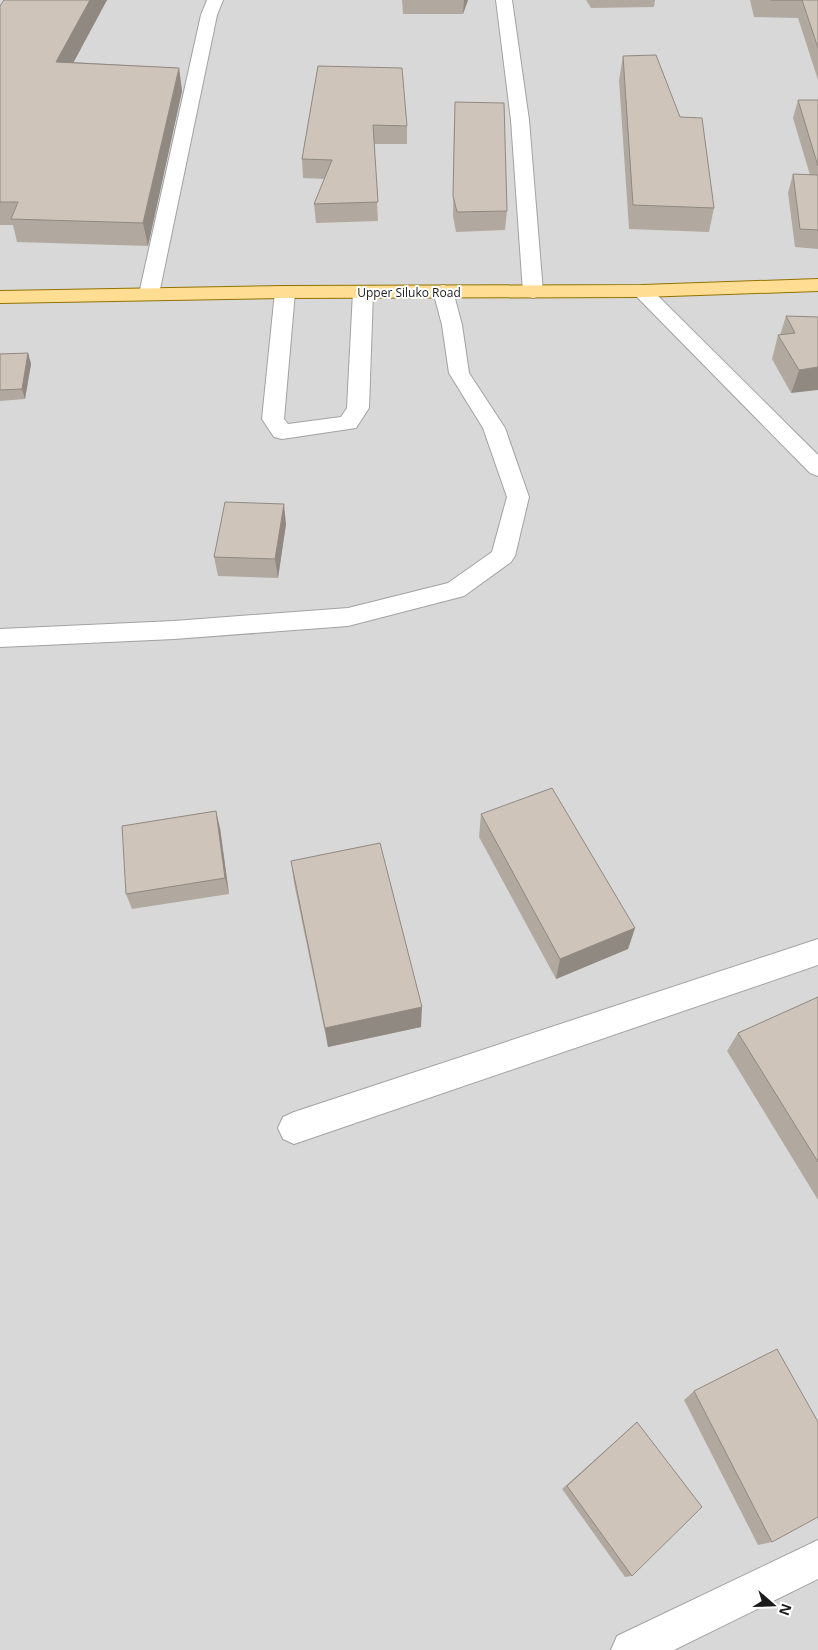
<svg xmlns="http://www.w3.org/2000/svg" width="818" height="1650" viewBox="0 0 818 1650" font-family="'Open Sans',sans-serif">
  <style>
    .residential { fill: #d9d8d8 }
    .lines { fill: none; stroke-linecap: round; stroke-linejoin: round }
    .minor-casing { stroke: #a2a2a2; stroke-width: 2 }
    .major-casing { stroke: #927300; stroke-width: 2 }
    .minor { fill: #fff; fill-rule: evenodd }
    .major { fill: #ffdd93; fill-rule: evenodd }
    .wall { fill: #b1a99f }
    .shaded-wall { fill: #908982 }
    .building { fill: #cec4b9; stroke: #908982 }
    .labels { text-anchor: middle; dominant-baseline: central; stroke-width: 4; stroke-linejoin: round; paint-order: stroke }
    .far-street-label { font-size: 12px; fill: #1b1b1b; stroke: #fff }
  </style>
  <rect width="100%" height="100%" fill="#eeebdf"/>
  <!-- residential -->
  <path class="residential" d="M0,0h818v1650h-818z"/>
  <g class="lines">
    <!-- minor casing -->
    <g class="minor-casing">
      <path id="minor" d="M207,0h16l-6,15 -58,279 -3,4 -7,2 -7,-2 -3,-4 62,-279z
        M496,0h16l17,120 14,172 -3,4 -7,2 -7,-2 -3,-4 -12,-172z
        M443,285l7,2 3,4 9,34 7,48 36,55 24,69 -14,59 -4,6 -47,34 -116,30 -174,13 -174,8v-18l174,-8 174,-13 100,-25 44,-31 15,-55 -24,-69 -34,-55 -7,-48 -9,-34 3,-4z
        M642,285l7,2 169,168v21l-8,-3 -175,-178 -3,-4 3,-4z
        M285,286l7,2 3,4 -11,127 4,5 53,-7 6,-9 6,-116 3,-4 7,-2 7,2 3,4 -4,116 -13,20 -74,11 -8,-2 -12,-18 13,-127 3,-4z
        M818,939v26l-524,179 -11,-5 -5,-11 5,-11 11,-5z
        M818,1540v39l-144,71h-63l6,-14z"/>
    </g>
    <!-- major casing -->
    <g class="major-casing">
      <path id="major" d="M818,279v12l-176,6 -357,1 -285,5v-12l285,-5 357,-1z"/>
    </g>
    <!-- minor -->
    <use href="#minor" class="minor"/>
    <!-- major -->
    <use href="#major" class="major"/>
  </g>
  <!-- wall -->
  <path class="wall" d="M4,0h103l-34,62 106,6 3,23 -34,155 -131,-4 -4,-17h-13v-219z
    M402,0h66l-5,14h-60z
    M586,0h69l-1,7 -63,1z
    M750,0h68v80l-20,-62 -44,-1z
    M623,56l91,152 -5,24 -80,-3 -10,-149z
    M318,66l89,60v18h-33l4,77 -62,2 -2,-19 11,-25 -22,-1 -1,-19z
    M798,100h20v149l-23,-2 -7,-54 5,-19 17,1 -17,-57z
    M454,122l53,89 -2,19 -49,2 -3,-16z
    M786,316l32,1 -27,76 -19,-34 6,-24h2z
    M28,353l3,11 -6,35 -25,2v-47z
    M286,524l-8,54 -60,-2 -4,-19z
    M481,814l154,114 -7,21 -72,30 -77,-142z
    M220,828l9,66 -97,15 -6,-15z
    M291,861l130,166 -93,20 -34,-164z
    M818,997v203l-91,-149 11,-18z
    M694,1391l78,151 -14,3 -74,-145z
    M637,1422l-5,154 -7,1 -63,-88z"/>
  <!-- shaded-wall -->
  <path class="shaded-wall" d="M90,0h17l-45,84 -6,-22z
    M464,0h4l-5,14z
    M179,68l3,23 -34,155 -5,-23z
    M28,353l3,11 -6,35 -3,-10z
    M818,367v23l-27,3 8,-23z
    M284,504l2,20 -8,54 -3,-19z
    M216,811l4,17 9,66 -4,-16z
    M635,928l-7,21 -72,30 4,-20z
    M422,1007l-1,20 -93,20 -3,-19z"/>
  <!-- building -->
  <path class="building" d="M4,0h86l-34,62 123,6 -36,155 -132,-4 7,-17h-18v-196z
    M771,0h47v48l-16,-48z
    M656,55l24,62 22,1 12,90 -81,-3 -10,-149z
    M318,66l84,2 5,58 -34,-1 5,77 -64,2 18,-44 -30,-1z
    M798,100h20v66z
    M455,102l49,1 3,108 -50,1 -4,-16z
    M793,174l25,1v55l-18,-1z
    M786,316l32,1v50l-19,3 -21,-35 17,-2z
    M28,353l-6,36 -22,1v-36z
    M225,502l59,2 -9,55 -61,-2z
    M552,788l83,140 -75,31 -79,-145z
    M216,811l9,67 -99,16 -4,-68z
    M380,843l42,164 -97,21 -34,-167z
    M818,997v165l-80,-129z
    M777,1349l41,73v95l-46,25 -78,-151z
    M637,1422l65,85 -70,69 -65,-90z"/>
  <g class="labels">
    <!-- far-street labels -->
    <g class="far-street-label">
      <text x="409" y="292">Upper Siluko Road</text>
    </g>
  </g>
  <!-- north arrow -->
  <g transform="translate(773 1605) rotate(110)" stroke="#ffffff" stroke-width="4" paint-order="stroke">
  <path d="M0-4L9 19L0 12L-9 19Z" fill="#1b1b1b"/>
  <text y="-8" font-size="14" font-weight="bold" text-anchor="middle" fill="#1b1b1b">N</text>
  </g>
</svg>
